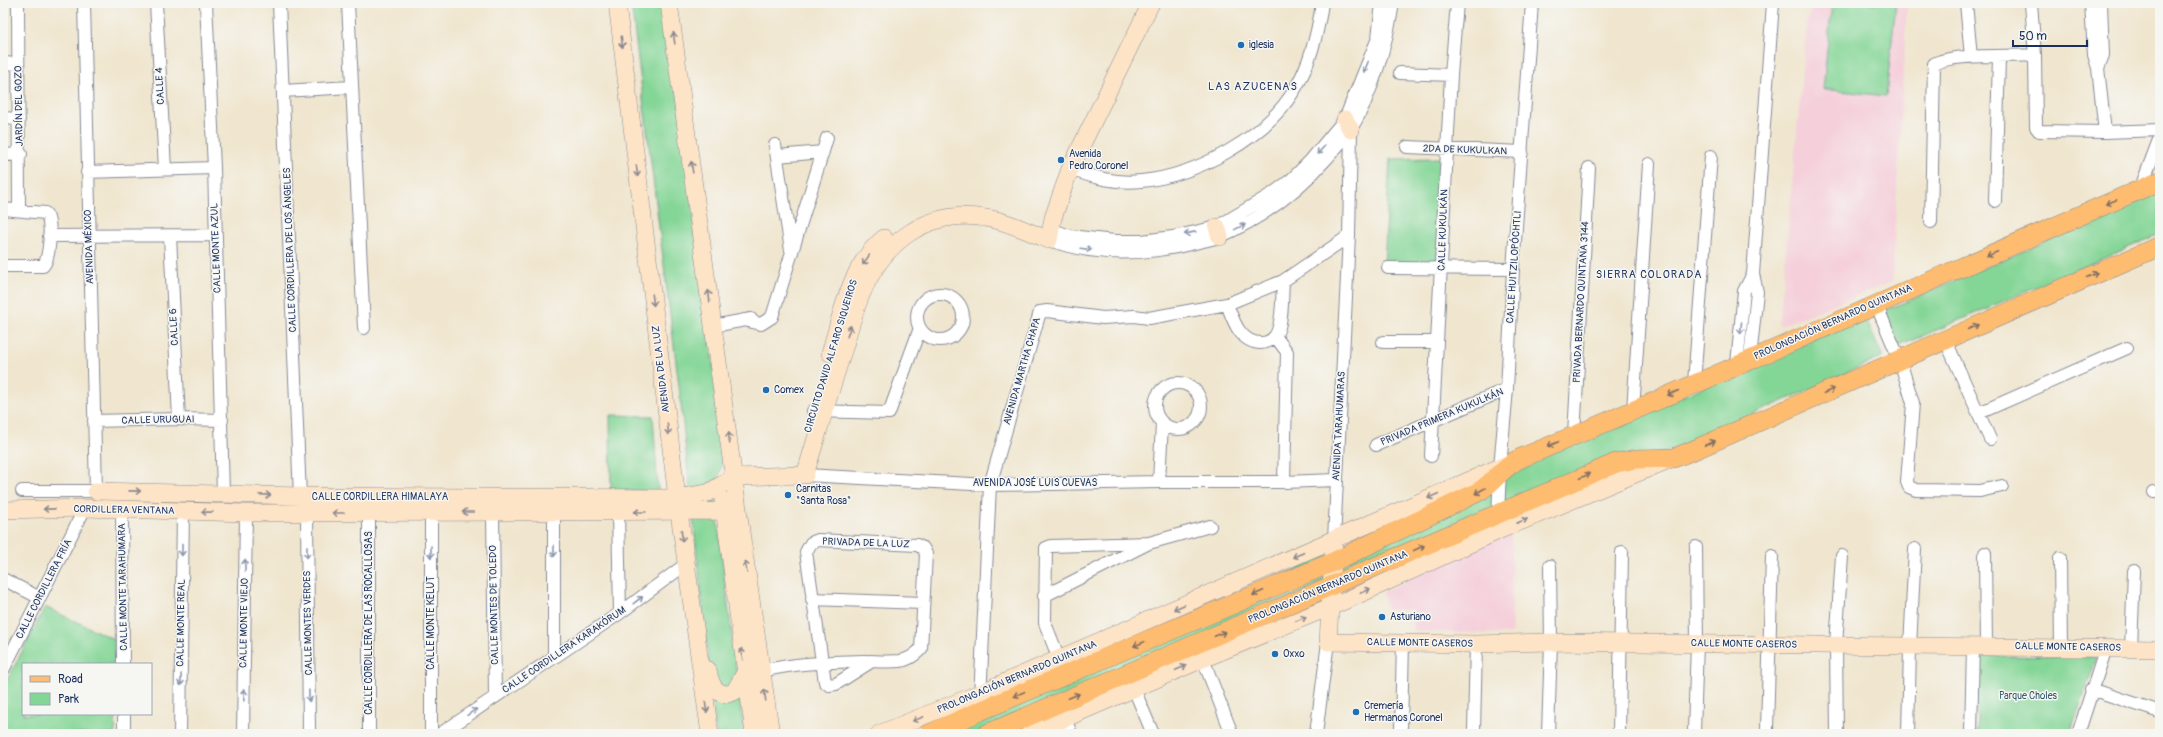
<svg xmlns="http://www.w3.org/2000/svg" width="2163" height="737" viewBox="0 0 2163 737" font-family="Pangolin,sans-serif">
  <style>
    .built { fill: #f5cfda }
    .green { fill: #84d696; stroke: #50827a }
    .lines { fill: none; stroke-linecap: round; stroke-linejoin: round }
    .street-casing { stroke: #868a96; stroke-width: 14 }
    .secondary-casing { stroke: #868a96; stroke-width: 18 }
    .primary-casing { stroke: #868a96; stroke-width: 20 }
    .street { stroke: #fff; stroke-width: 12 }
    .secondary { stroke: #fee4c6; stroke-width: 17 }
    .primary { stroke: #fdbc70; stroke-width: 19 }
    .oneway { stroke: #8c8a92 }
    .oneway2 { stroke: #8d97ae }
    .oneway3 { stroke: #816e66 }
    .poi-dot { fill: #1f6fb2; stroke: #f6f6f2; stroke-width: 1.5 }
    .labels { text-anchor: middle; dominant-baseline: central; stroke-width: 3; stroke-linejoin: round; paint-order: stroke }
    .poi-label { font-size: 10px; fill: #1b2f5e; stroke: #f6f6f2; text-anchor: start }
    .street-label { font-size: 10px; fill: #1b2f5e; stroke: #f6f6f2 }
    .park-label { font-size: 10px; fill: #35596c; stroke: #f6f6f2 }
    .neighbourhood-label { font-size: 11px; letter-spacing: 1px; fill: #1b2f5e; stroke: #f6f6f2 }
  </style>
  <rect width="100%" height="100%" fill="#f6f6f2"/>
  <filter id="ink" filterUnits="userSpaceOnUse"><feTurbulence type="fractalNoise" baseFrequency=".025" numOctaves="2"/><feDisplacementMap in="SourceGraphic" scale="8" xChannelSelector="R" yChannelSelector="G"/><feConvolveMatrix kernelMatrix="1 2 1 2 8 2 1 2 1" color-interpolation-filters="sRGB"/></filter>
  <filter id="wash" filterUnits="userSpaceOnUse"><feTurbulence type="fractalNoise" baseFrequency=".012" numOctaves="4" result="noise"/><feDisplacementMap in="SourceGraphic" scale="16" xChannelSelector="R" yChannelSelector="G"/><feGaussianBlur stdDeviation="0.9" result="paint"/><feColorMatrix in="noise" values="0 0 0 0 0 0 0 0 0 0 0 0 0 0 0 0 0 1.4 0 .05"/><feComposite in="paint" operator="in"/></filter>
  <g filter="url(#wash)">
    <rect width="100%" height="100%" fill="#f0e6cf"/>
    <!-- built -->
    <path class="built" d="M1813,3h94l-15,279 -113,44 28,-305z
      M1511,532l1,102 -100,-3 1,-22 -26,1 -5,-18z"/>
    <!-- green -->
    <path class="green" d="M631,3h35l59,453 -11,34 30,244h-28l-37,-348z
      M1832,3h64l-10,93 -63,-7z
      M1443,158l-6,107h-53l6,-106z
      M2160,192v42l-261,112 -15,-35z
      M1865,317l18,40 -204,90 -698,287h-42l570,-263z
      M610,415l43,1 5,75h-47z
      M45,607l73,34v23h-95v50h93l-1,20h-112v-46z
      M1977,656l120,1 -27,77h-93z"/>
  </g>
  <g filter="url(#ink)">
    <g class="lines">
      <!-- street casing -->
      <g class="street-casing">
        <path id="street" d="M18,3l1,206
          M156,3l9,166
          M206,3l8,165 9,325
          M279,3l21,493
          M348,3l16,325
          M1966,3l5,54
          M2031,3l4,52 1,72 3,4 66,1 55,-2
          M2091,3l3,52 4,13 7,64
          M3,63l15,1
          M2098,68l5,-13 -2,-52
          M1400,73l51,2
          M283,91l68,-4
          M3,118l16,1
          M775,145l16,105
          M1407,147l115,5
          M3,155l18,-1
          M777,156l46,-4
          M1070,169c22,8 46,15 71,12 55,-5 125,-43 154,-92 15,-25 23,-57 27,-86
          M87,172l127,-4
          M2140,190l20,-53
          M1995,201l4,-144
          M3,209l42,4c8,6 5,46 -2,53h-40
          M1931,222l3,-158c19,-11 76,-7 101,-9
          M1050,229l20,7 44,5h28l31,-4 44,-10 55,-33 20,-15 18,-18 35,-42 33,-81 4,-35
          M49,236l166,-1
          M170,236l9,183
          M1049,240c47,17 98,15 146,3 9,-2 18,-4 26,-7 42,-18 77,-45 107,-79 7,-9 17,-18 23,-28 21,-34 36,-87 42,-126
          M1388,268l125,1
          M917 317a23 23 0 1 1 46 0a23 23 0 1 1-46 0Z
          M1227,304c6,16 13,39 34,39 5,0 11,-3 14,-7 8,-10 7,-41 8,-55
          M1876,304l24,57 13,42 -6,79 2,5 7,3 64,1 22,-5
          M744,320l17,4 11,-7 55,-179
          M713,326l38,-7
          M1275,336l12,16 -3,130
          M1945,339l45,100
          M1383,342h54
          M1750,358l7,-66 -4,-18 20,-271
          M1737,364l7,-73 9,-17
          M1155 406a23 23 0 1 1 46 0a23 23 0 1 1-46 0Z
          M1694,383l17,-227
          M813,411l76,2 31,-85
          M1633,411l16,-247
          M1979,413l148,-65
          M94,421l85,-2 43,1
          M1574,435l15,-267
          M1376,445l131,-56
          M1431,456l20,-381 6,-72
          M805,475l185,10 169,-3h125l52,-2
          M1159,482l3,-59
          M22,491h74l-12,-488
          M2154,492h6
          M122,509l1,155
          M493,512l2,185
          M618,512l2,101
          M307,513l2,221
          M1498,519l2,-52 7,-78 6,-120 19,-266
          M1334,540l15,-304 2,-106
          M1985,553l1,93
          M2060,558l1,89
          M3,579l37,19
          M1044,596l105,-53 61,-17
          M812,599l111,4
          M2131,649l3,-78
          M554,657v-145
          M1059,659l-14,-36 1,-75 5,-2 98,-3
          M1203,659l29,75
          M3,670l82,-162
          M762,671c33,-8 67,-9 101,-10 12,0 25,1 37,0 8,-1 15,-6 21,-12l5,-95 -3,-6 -6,-3 -99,-5 -7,3 -5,9 19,130 4,3 7,-1 36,-23
          M1134,689l19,45
          M2091,689l69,23
          M980,699l10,-214 50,-173 7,-1 56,7 31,-2 15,2 78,-14 56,-23 66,-45
          M124,714v20
          M1065,718l6,16
          M1401,728l2,-85
          M1767,729l5,-173
          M1474,730l2,-86
          M1694,731l3,-87 -1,-97
          M180,734l3,-223
          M243,734l3,-221
          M369,734v-221
          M431,734v-221
          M440,734l180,-121 66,-49
          M1316,734l12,-92
          M1548,734l3,-92 -1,-76
          M1619,734l3,-182
          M1837,734l-1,-89 6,-89
          M1908,734l2,-87 5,-98
          M1971,734l2,-88
          M2078,734l28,-86"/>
      </g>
      <!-- secondary casing -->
      <g class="secondary-casing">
        <path id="secondary" d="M617,3l60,495 33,236
          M669,3l74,543 28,188
          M1345,119l6,11
          M1217,227l3,10
          M830,353c12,-39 20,-88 54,-115
          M734,477l71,-2c13,-43 26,-87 40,-130 5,-18 10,-36 17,-52 22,-52 66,-85 124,-75 21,3 43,14 63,22l4,-22 17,-49 81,-166
          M96,491l204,5 377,2 31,-5 26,-16
          M723,500l31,234
          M3,510l82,-2 161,5 479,-2
          M1334,540l-6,102 148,2 75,-2 609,7
          M708,670c2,14 9,29 26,22l11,-19
          M879,734l101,-41 527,-229
          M1029,734l174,-75 144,-59 151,-69 171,-71"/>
      </g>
      <!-- primary casing -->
      <g class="primary-casing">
        <path id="primary" d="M929,734l51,-23 353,-149 147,-71c17,-12 23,-25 41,-33 214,-89 425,-185 639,-277
          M987,734l629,-271 20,-4 38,-1 20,-8 466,-204"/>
      </g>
      <!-- street -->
      <use href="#street" class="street"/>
      <!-- secondary -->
      <use href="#secondary" class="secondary"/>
      <!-- primary -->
      <use href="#primary" class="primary"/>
    </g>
    <!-- one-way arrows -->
    <defs><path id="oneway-shaft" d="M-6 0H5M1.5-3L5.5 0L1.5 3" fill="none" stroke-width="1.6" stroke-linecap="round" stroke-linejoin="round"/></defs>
    <g class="oneway">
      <use href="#oneway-shaft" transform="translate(674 38) rotate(-98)"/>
      <use href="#oneway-shaft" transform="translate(622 42) rotate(83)"/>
      <use href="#oneway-shaft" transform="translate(692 167) rotate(-98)"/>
      <use href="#oneway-shaft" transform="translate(637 171) rotate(83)"/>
      <use href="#oneway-shaft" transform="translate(866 260) rotate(124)"/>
      <use href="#oneway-shaft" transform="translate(709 296) rotate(-98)"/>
      <use href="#oneway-shaft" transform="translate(653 300) rotate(83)"/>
      <use href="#oneway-shaft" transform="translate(849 331) rotate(-72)"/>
      <use href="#oneway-shaft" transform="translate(668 429) rotate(83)"/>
      <use href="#oneway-shaft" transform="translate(729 438) rotate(-97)"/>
      <use href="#oneway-shaft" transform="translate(135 491) rotate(1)"/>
      <use href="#oneway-shaft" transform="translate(265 495) rotate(2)"/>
      <use href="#oneway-shaft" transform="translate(1433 496) rotate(156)"/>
      <use href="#oneway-shaft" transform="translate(49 509) rotate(179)"/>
      <use href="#oneway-shaft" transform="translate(207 512) rotate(-179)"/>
      <use href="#oneway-shaft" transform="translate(468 512) rotate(180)"/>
      <use href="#oneway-shaft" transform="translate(640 512) rotate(-180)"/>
      <use href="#oneway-shaft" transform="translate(338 513) rotate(180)"/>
      <use href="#oneway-shaft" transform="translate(1522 521) rotate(-23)"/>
      <use href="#oneway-shaft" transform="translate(682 536) rotate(82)"/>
      <use href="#oneway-shaft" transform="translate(1298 555) rotate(157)"/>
      <use href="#oneway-shaft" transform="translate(746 567) rotate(-99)"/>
      <use href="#oneway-shaft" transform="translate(1365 591) rotate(-25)"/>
      <use href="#oneway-shaft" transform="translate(1179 607) rotate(157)"/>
      <use href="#oneway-shaft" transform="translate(1301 619) rotate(-22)"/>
      <use href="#oneway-shaft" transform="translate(742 654) rotate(-97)"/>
      <use href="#oneway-shaft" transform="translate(1181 668) rotate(-23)"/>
      <use href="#oneway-shaft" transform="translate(765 695) rotate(-97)"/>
      <use href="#oneway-shaft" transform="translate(706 707) rotate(82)"/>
      <use href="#oneway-shaft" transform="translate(918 719) rotate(158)"/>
    </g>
    <g class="oneway2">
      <use href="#oneway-shaft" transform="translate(1366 67) rotate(112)"/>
      <use href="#oneway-shaft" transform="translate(1321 150) rotate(132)"/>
      <use href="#oneway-shaft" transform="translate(1240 227) rotate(-26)"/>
      <use href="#oneway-shaft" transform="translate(1190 233) rotate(167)"/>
      <use href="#oneway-shaft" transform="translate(1086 249) rotate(7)"/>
      <use href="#oneway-shaft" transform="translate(1741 328) rotate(95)"/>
      <use href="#oneway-shaft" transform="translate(182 550) rotate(91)"/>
      <use href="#oneway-shaft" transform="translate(554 551) rotate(90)"/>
      <use href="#oneway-shaft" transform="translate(307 552) rotate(89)"/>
      <use href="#oneway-shaft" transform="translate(431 552) rotate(90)"/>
      <use href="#oneway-shaft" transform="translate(245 565) rotate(-89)"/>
      <use href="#oneway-shaft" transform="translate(638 600) rotate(-37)"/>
      <use href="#oneway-shaft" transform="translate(181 680) rotate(91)"/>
      <use href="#oneway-shaft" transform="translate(244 695) rotate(-89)"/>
      <use href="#oneway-shaft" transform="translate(309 696) rotate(89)"/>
      <use href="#oneway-shaft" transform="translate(472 712) rotate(-34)"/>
    </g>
    <g class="oneway3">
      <use href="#oneway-shaft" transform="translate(2111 202) rotate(157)"/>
      <use href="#oneway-shaft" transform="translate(1992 254) rotate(157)"/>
      <use href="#oneway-shaft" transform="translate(2092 275) rotate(-24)"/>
      <use href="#oneway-shaft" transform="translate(1973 327) rotate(-24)"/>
      <use href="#oneway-shaft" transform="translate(1829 391) rotate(-23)"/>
      <use href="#oneway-shaft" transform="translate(1673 393) rotate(156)"/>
      <use href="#oneway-shaft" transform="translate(1710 443) rotate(-23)"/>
      <use href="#oneway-shaft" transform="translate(1553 444) rotate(157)"/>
      <use href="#oneway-shaft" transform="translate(1585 476) rotate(-23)"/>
      <use href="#oneway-shaft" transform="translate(1480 491) rotate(150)"/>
      <use href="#oneway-shaft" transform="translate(1419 548) rotate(-24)"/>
      <use href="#oneway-shaft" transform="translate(1258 593) rotate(157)"/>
      <use href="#oneway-shaft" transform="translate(1220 634) rotate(-23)"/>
      <use href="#oneway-shaft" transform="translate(1139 644) rotate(157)"/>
      <use href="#oneway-shaft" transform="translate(1019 694) rotate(157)"/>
      <use href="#oneway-shaft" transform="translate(1074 696) rotate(-23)"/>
    </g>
  </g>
  <!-- markers -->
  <g class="poi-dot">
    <circle cx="1241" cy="45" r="4"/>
    <circle cx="1061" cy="160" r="4"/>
    <circle cx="766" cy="390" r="4"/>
    <circle cx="788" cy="495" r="4"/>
    <circle cx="1382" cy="617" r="4"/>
    <circle cx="1275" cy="654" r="4"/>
    <circle cx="1356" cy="712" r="4"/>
  </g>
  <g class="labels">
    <!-- poi labels -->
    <g class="poi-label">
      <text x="1249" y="45">iglesia</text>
      <text x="1069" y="154">Avenida<tspan x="1069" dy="12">Pedro Coronel</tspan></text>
      <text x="774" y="390">Comex</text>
      <text x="796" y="489">Carnitas<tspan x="796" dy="12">"Santa Rosa"</tspan></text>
      <text x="1390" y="617">Asturiano</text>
      <text x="1283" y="654">Oxxo</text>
      <text x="1364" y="706">Cremería<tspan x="1364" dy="12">Hermanos Coronel</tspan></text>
    </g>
    <!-- street labels -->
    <g class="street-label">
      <text transform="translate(160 86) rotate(-93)">CALLE 4</text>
      <text transform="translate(19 106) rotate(-91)">JARDÍN DEL GOZO</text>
      <text transform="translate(1465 150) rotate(2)">2DA DE KUKULKAN</text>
      <text transform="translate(1443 230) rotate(-88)">CALLE KUKULKÁN</text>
      <text transform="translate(89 247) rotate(-92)">AVENIDA MÉXICO</text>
      <text transform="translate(216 248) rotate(-92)">CALLE MONTE AZUL</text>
      <text transform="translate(290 250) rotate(-92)">CALLE CORDILLERA DE LOS ÁNGELES</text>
      <text transform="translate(1514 267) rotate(-86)">CALLE HUITZILOPÓCHTLI</text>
      <text transform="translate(1581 302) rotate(-87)">PRIVADA BERNARDO QUINTANA 3144</text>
      <text transform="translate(1833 322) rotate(-24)">PROLONGACIÓN BERNARDO QUINTANA</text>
      <text transform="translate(174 327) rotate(-93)">CALLE 6</text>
      <text transform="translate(831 356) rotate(-73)">CIRCUITO DAVID ALFARO SIQUEIROS</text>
      <text transform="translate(661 369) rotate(-97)">AVENIDA DE LA LUZ</text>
      <text transform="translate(1022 371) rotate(-74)">AVENIDA MARTHA CHAPA</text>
      <text transform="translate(1442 417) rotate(-23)">PRIVADA PRIMERA KUKULKÁN</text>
      <text transform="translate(158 420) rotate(-1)">CALLE URUGUAI</text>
      <text transform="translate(1339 426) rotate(-87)">AVENIDA TARAHUMARAS</text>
      <text x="1035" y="483">AVENIDA JOSÉ LUIS CUEVAS</text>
      <text x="380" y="497">CALLE CORDILLERA HIMALAYA</text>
      <text transform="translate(124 510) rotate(1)">CORDILLERA VENTANA</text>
      <text transform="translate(866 543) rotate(2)">PRIVADA DE LA LUZ</text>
      <text transform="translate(123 587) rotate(-91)">CALLE MONTE TARAHUMARA</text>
      <text transform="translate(1328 587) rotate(-23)">PROLONGACIÓN BERNARDO QUINTANA</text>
      <text transform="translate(44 589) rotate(-63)">CALLE CORDILLERA FRÍA</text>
      <text transform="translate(494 605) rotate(-91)">CALLE MONTES DE TOLEDO</text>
      <text transform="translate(181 623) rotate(-89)">CALLE MONTE REAL</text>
      <text transform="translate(244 623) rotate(-89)">CALLE MONTE VIEJO</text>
      <text transform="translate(308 623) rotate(-91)">CALLE MONTES VERDES</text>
      <text transform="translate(369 623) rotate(-90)">CALLE CORDILLERA DE LAS ROCALLOSAS</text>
      <text transform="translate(431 623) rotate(-90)">CALLE MONTE KELUT</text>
      <text transform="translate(1420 643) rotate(1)">CALLE MONTE CASEROS</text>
      <text transform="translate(1744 644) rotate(1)">CALLE MONTE CASEROS</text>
      <text transform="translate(2068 647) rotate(1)">CALLE MONTE CASEROS</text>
      <text transform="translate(564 650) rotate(-34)">CALLE CORDILLERA KARAKÓRUM</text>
      <text transform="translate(1017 677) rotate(-23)">PROLONGACIÓN BERNARDO QUINTANA</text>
    </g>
    <!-- park labels -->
    <g class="park-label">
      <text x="2028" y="696">Parque Choles</text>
    </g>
    <!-- neighbourhood labels -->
    <g class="neighbourhood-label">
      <text x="1253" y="86">LAS AZUCENAS</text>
      <text x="1649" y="274">SIERRA COLORADA</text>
    </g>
  </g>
  <!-- margin -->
  <rect width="2163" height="737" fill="none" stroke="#f6f6f2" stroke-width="16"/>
  <!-- legend -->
  <rect x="22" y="663" width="130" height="52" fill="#f6f6f2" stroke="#9ea6b7"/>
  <rect x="30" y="676" width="20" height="6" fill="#fdbc70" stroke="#9ea6b7"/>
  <text x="58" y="683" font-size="12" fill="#1b2f5e">Road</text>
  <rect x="30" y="693" width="20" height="12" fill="#84d696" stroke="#9ea6b7"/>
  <text x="58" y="703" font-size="12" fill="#1b2f5e">Park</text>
  <!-- scale -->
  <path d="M2013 40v6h74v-6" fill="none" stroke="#1b2f5e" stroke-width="2"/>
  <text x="2019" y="40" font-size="12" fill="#1b2f5e" stroke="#f6f6f2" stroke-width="3" paint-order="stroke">50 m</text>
</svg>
